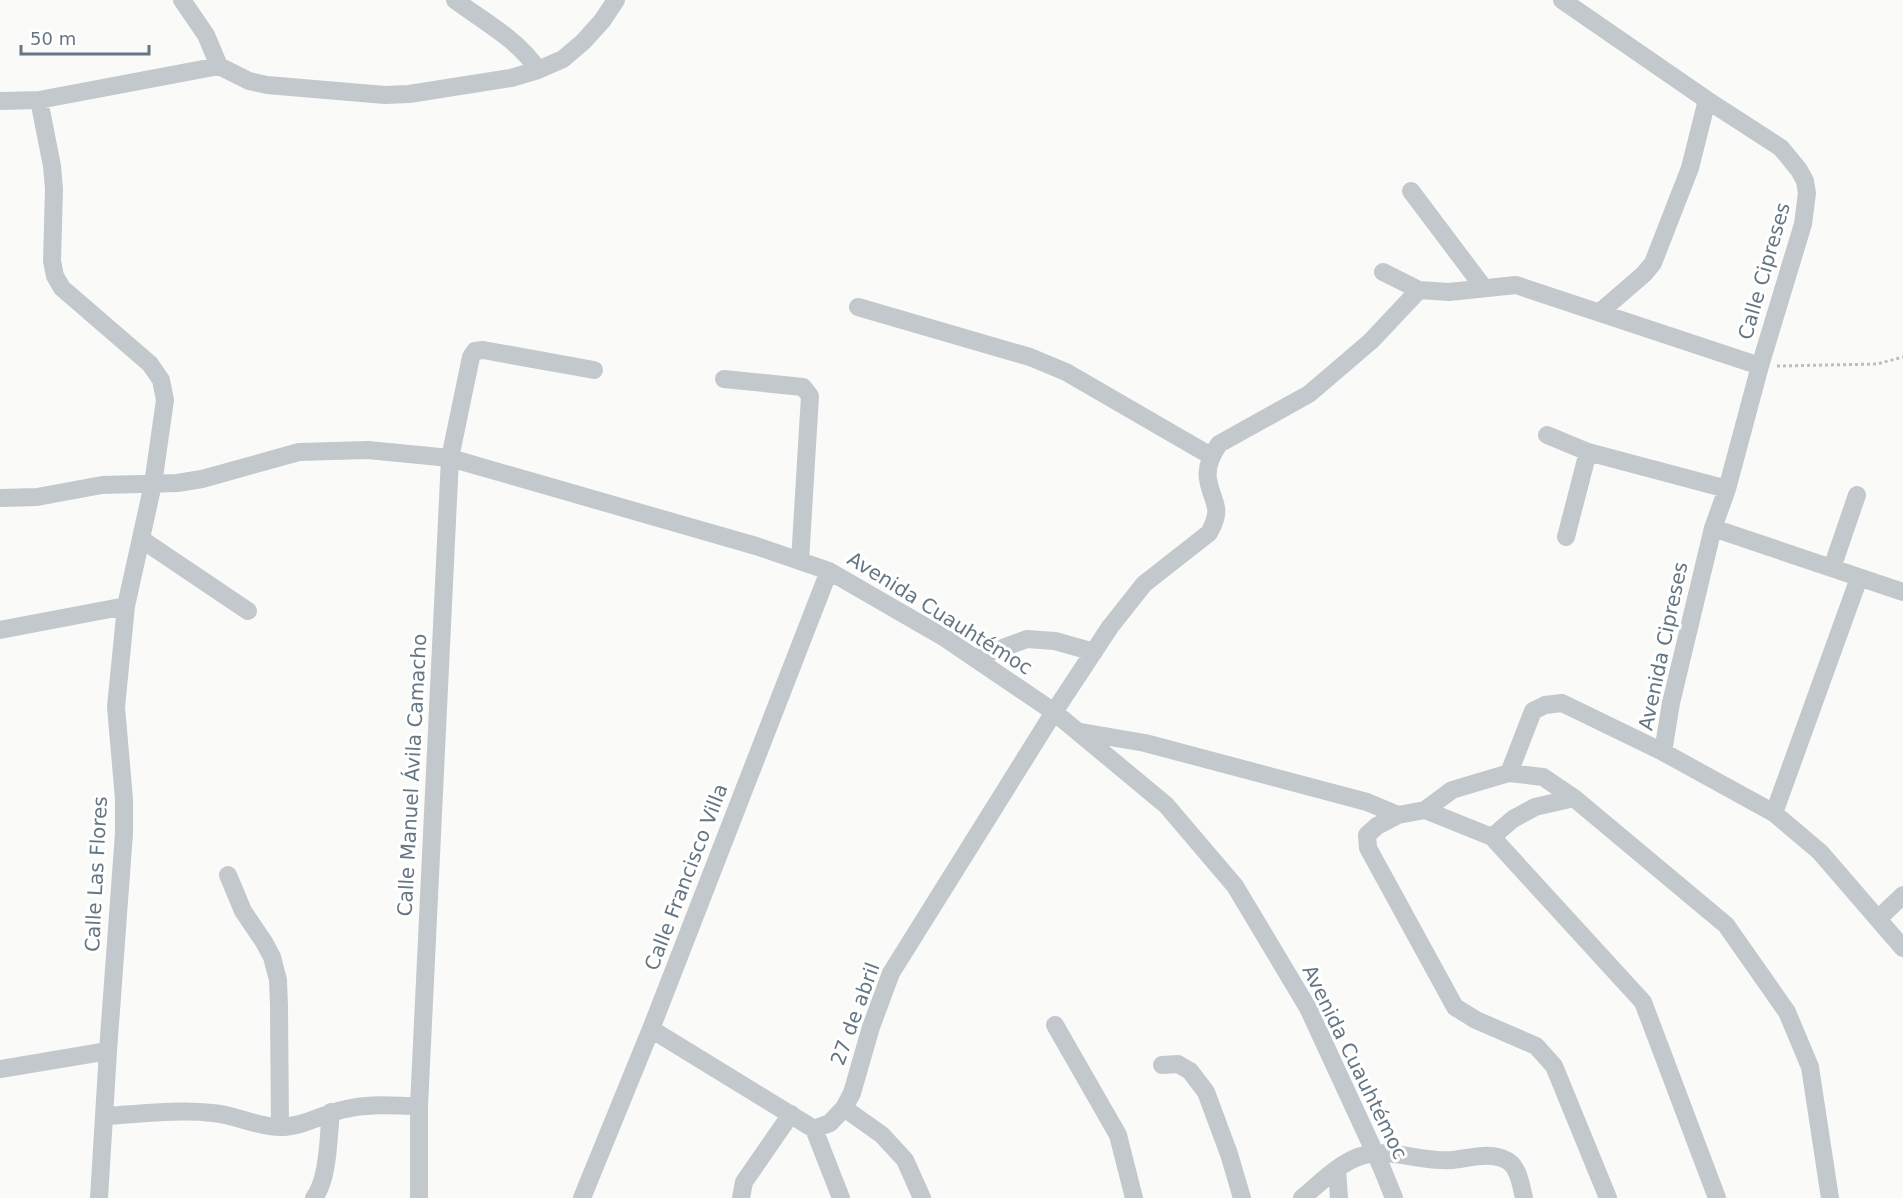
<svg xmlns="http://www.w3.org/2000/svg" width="1903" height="1198" viewBox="0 0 1903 1198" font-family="'DejaVu Sans',sans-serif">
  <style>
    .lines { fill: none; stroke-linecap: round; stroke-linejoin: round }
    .path { stroke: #bbbfc2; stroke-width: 3; stroke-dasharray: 3 3; stroke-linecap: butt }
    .minor { stroke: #c3c8cc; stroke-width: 18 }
    .labels { text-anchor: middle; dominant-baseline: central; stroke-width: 6; stroke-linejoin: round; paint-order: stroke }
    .street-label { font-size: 20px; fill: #657683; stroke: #fff }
  </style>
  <rect width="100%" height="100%" fill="#fafaf8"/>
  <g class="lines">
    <!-- path -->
    <path class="path" d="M1777,366l100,-2 26,-7"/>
    <!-- minor -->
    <path class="minor" d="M182,0l24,35 13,31 30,15 18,4 118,10 24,-1 102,-16 27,-8 25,-11 20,-17 19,-21 14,-21
      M455,0c28,21 64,40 83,70
      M1562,0l145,100 74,48 18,22 6,11 2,12 -4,31 -43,142 -33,123 -14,39 -42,175 -8,49 111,61 46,39 83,96
      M39,100l13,66 2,23 -2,72 3,15 7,12 88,76 11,16 4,20 -12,84 -27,122 -10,101 8,92v34l-16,218 -9,147
      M0,101l39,-1 180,-34
      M1411,191l73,97
      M1383,272l36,18 30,2 67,-7 244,81
      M858,307l172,50 36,15 145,84
      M1600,312l44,-38 9,-11 37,-95 17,-68
      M724,379l79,8 7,9 -10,165
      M1547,435l41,17 139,37
      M0,498l37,-1 65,-12 75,-2 25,-4 97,-27 69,-2 82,8 306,88 73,25 116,67 109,74 112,93 69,81 73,122 73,158 13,32
      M1713,528l190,64
      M1566,537l22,-85
      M141,539l107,72
      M1832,568l25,-73
      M0,630l126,-24
      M975,658l52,-19 28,2 39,11
      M1081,732l64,11 222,59 31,13
      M1509,773l24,-62 12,-6 17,-2 101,49
      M1425,810l67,27 151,165 74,196
      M1774,813l85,-235
      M1492,837l21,-18 22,-12 39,-9
      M228,875l15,36 21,31 8,15 6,23 1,26 1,121
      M1878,919l25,-24
      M1055,1025l63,110 16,63
      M651,1029l163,100
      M1162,1065l16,-1 12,7 16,21 23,62 13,44
      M0,1069l108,-18
      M844,1108l38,27 23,25 17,38
      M104,1116c36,-2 74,-7 109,-3 23,2 44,14 67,14 23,0 44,-14 66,-18 24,-6 49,-3 73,-3
      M814,1129l16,-6 14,-15 8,-15 19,-66 20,-54 163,-261 56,-85 34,-43 65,-51c15,-27 3,-29 -1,-54 -2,-12 4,-25 11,-35l90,-50 62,-53 48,-51
      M814,1129l27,69
      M1337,1169l2,29
      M314,1198c15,-20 14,-61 17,-86
      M419,1198v-92l31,-648 21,-101 4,-6 8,-1 111,20
      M582,1198l69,-169 178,-458
      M741,1198l3,-16 47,-68
      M1302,1198c17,-14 35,-33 56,-41 30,-11 64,6 95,3 18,-2 38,-9 55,1 11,7 13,25 16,37
      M1608,1198l-54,-132 -18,-20 -60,-26 -21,-13 -87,-159 -1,-13 10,-9 21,-11 27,-5 27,-20 57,-17 34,4 31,21 152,127 61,87 23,55 20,131"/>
  </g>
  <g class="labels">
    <!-- street labels -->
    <g class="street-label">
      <text transform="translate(1764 271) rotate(-74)">Calle Cipreses</text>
      <text transform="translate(940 613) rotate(32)">Avenida Cuauhtémoc</text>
      <text transform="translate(1663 646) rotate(-78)">Avenida Cipreses</text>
      <text transform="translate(412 775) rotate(-87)">Calle Manuel Ávila Camacho</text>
      <text transform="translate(96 874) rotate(-87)">Calle Las Flores</text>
      <text transform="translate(686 877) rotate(-69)">Calle Francisco Villa</text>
      <text transform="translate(855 1014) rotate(-70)">27 de abril</text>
      <text transform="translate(1355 1062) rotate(64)">Avenida Cuauhtémoc</text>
    </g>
  </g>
  <!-- scale -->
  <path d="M21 45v9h128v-9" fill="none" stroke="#657683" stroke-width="3"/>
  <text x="30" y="45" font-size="18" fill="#657683" stroke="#ffffff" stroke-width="4.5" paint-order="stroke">50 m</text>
</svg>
